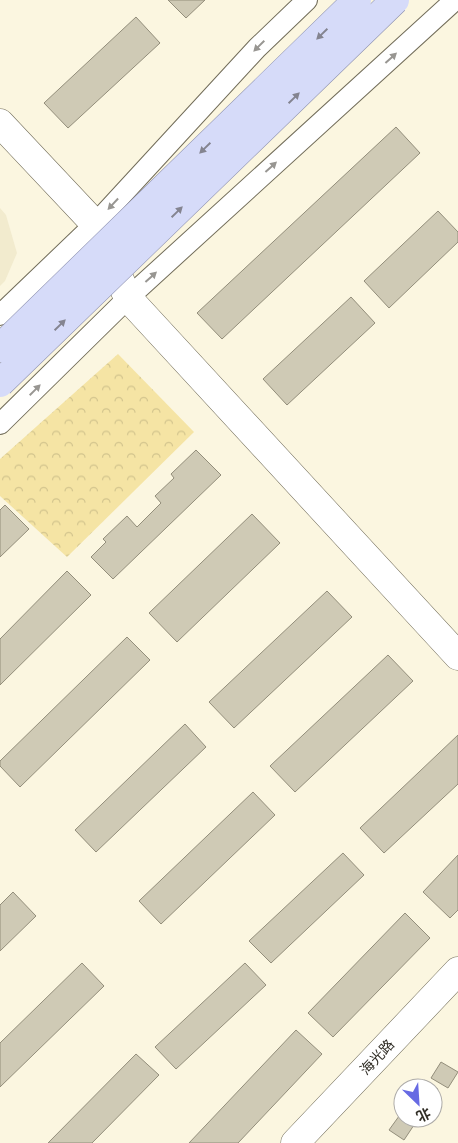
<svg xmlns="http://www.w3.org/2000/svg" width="458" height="1143" viewBox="0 0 458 1143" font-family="Raleway,'Noto Sans SC',sans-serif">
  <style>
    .built { fill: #f2ebce }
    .park { fill: url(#park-crowns) }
    .building { fill: #cfcab5; stroke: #938e7b }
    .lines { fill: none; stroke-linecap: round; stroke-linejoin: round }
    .street-casing { stroke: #716c59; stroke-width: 22 }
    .secondary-casing { stroke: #716c59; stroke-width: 29 }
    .street { stroke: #fff; stroke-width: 20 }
    .secondary { stroke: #fff; stroke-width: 28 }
    .primary-bridge-casing { stroke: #8b8fad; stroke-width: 29; stroke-linecap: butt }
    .primary-bridge { stroke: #d6dbf9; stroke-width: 28 }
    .oneway { fill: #848490 }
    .oneway2 { fill: #989692 }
    .labels { text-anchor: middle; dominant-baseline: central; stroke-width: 4; stroke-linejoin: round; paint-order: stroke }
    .street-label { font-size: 14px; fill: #312e26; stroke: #fff }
  </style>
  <defs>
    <pattern id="park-crowns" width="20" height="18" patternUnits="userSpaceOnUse" patternTransform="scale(1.25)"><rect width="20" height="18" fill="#f5e4a4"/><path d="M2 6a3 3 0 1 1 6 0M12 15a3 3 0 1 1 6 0" fill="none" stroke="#d2c48d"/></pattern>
  </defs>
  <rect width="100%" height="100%" fill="#fbf6e0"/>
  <!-- built -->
  <path class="built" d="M0,208l6,7 11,38 -12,28 -5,5z"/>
  <!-- park -->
  <path class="park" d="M118,354l76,78 -127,125 -67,-61v-37z"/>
  <!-- building -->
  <path class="building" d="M168,0h37l-19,18z
    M136,17l24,26 -92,85 -24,-25z
    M396,127l24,26 -198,186 -25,-26z
    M438,211l20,21v10l-69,66 -25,-27z
    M351,297l24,26 -88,82 -24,-26z
    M196,450l25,25 -108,104 -22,-22 15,-15 -3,-3 24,-23 10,11 24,-24 -6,-7 19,-18 -3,-4z
    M5,505l24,24 -29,28v-47z
    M252,514l28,29 -103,99 -28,-29z
    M67,571l24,24 -91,90v-46z
    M327,591l25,26 -118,111 -25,-26z
    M127,637l23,23 -130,127 -20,-21v-5z
    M388,655l25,26 -118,111 -25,-26z
    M185,724l21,23 -110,105 -21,-22z
    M458,735v49l-74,69 -24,-25z
    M253,792l22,23 -114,109 -22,-23z
    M343,853l21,22 -93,88 -22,-22z
    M458,855v55l-8,8 -27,-26z
    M13,892l23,24 -36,35v-46z
    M405,913l25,25 -97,99 -25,-24z
    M82,963l22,23 -104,101v-44z
    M245,963l21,22 -90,84 -21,-22z
    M296,1030l26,24 -84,89h-49z
    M136,1054l23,21 -67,68h-44z
    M441,1062l17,10 -10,16 -17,-10z
    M424,1080l14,9 -5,7v-8h-15z
    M402,1112l1,6h7l6,4 -12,18 -15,-10z"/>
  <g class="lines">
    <!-- street casing -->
    <g class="street-casing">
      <path id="street" d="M0,315l95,-91 162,-176 50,-48
        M0,424l128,-126 327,-298"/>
    </g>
    <!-- secondary casing -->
    <g class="secondary-casing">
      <path id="secondary" d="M0,123l95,101 33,74 330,358
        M295,1143l163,-172"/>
    </g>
    <!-- street -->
    <use href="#street" class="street"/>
    <!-- secondary -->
    <use href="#secondary" class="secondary"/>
    <!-- primary-bridge casing -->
    <g class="primary-bridge-casing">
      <path id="primary-bridge" d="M0,348l357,-348
        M0,383l395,-383"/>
    </g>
    <!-- primary-bridge -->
    <use href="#primary-bridge" class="primary-bridge"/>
  </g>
  <!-- one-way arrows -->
  <defs><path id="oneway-solid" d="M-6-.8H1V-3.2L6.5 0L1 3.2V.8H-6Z" transform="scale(1.25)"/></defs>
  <g class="oneway">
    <use href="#oneway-solid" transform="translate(322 34) rotate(136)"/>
    <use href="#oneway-solid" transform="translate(294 98) rotate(-44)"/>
    <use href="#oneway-solid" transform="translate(205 148) rotate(136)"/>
    <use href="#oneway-solid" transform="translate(177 212) rotate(-44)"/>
    <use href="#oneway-solid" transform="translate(60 325) rotate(-44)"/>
  </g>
  <g class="oneway2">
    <use href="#oneway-solid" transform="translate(259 46) rotate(135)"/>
    <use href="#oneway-solid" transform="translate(391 58) rotate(-42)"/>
    <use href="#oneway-solid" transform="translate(271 167) rotate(-42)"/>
    <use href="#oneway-solid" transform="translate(113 204) rotate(133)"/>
    <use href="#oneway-solid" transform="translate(151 277) rotate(-42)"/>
    <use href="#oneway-solid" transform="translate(35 390) rotate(-45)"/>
  </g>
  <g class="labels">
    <!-- street labels -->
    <g class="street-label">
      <text transform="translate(377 1057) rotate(-47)">海光路</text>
    </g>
  </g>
  <!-- north arrow -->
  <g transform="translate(418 1103) rotate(155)"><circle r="24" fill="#ffffff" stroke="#adaba8"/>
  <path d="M0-4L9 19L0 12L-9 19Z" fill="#676ae3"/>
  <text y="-8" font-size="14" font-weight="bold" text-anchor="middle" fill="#312e26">北</text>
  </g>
</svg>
